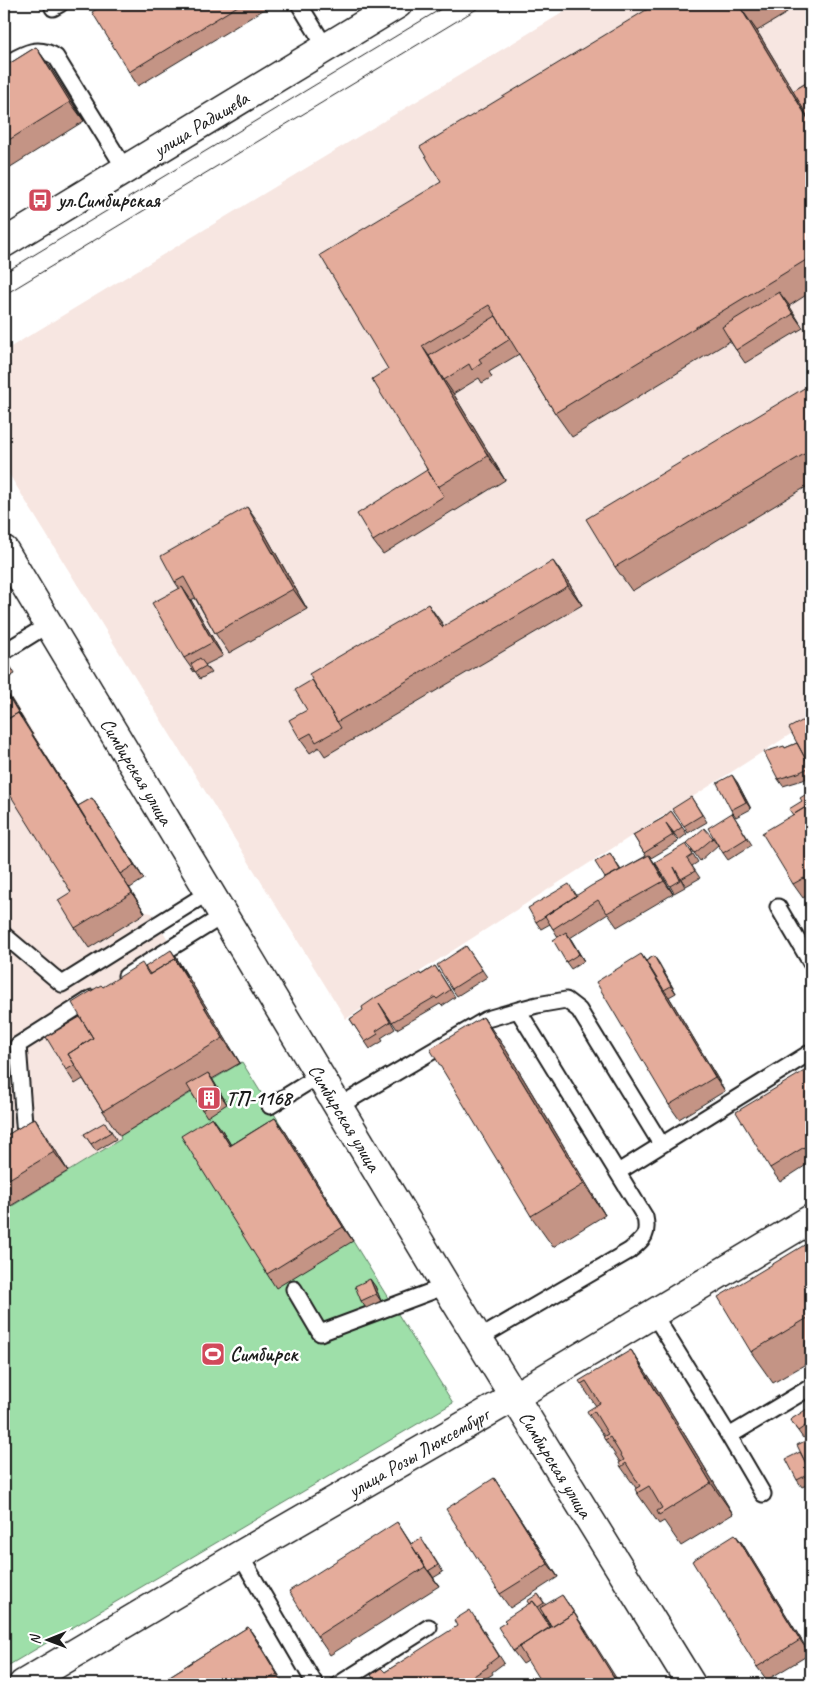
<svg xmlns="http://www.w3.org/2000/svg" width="815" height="1688" viewBox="0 0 815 1688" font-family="Caveat,sans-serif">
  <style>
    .built { fill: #f7e6e1 }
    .green { fill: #9edfa9; stroke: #5d7e62 }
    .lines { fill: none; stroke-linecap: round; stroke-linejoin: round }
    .lane-casing { stroke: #1c1c1c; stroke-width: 19 }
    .street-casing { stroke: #1c1c1c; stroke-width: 31 }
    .secondary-casing { stroke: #1c1c1c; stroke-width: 31 }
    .lane { stroke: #fff; stroke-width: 15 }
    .street { stroke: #fff; stroke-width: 28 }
    .secondary { stroke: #fff; stroke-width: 28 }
    .tram { stroke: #1c1c1c; stroke-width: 1 }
    .wall { fill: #c49485; stroke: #1c1c1c; fill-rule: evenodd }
    .shaded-wall { fill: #a0786c; stroke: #1c1c1c }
    .building { fill: #e4ac9b; stroke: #1c1c1c }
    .labels { text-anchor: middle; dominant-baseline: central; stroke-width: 5; stroke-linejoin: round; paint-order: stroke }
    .street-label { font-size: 20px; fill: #1c1c1c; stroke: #fff }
    .poi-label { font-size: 20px; font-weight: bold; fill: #1c1c1c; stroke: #fff; text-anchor: start }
  </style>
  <rect width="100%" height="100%" fill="#fff"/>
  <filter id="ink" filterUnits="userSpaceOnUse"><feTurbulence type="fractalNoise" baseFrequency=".02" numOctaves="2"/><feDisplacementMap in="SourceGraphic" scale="10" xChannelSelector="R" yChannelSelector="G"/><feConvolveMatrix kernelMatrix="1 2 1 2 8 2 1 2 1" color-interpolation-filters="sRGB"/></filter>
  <g filter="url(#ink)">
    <!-- built -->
    <path class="built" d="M577,4h234v717l-465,298 -342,-553v-115z
      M4,686l141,226 7,1 24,40v4l64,106 -120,73 1,3 -117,71z"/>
    <!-- green -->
    <path class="green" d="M242,1062l211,341 -449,265v-457l117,-72 -1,-3z"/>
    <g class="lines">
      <!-- lane casing -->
      <g class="lane-casing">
        <path id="lane" d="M299,4l27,44
          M53,8l7,-4
          M4,65c18,-10 32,-21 52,-8l69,112
          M4,652l45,-28
          M778,907l33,56
          M4,935l58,49 147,-92
          M126,976l98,-61
          M518,1010l19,-5 29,-5 13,10 82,134
          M270,1106l50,-31
          M339,1106l148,-87 31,-9 127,207c4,19 -2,22 -16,34l-151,88
          M4,1149l21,-13 -7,-91 74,-47
          M618,1172l193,-120
          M294,1289l26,44 126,-47
          M653,1313l76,123 82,-49
          M729,1436l34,58
          M240,1555l75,129
          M339,1684l90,-57"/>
      </g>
      <!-- street casing -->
      <g class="street-casing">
        <g id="street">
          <path id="s1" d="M4,550l442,736 245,398"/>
        </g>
      </g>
      <!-- secondary casing -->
      <g class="secondary-casing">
        <g id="secondary">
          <path id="s2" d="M4,243l394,-239"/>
          <path id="s3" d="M23,1684l217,-129 274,-158 297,-178"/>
        </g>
      </g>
      <!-- lane -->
      <use href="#lane" class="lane"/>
      <!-- street -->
      <use href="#street" class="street"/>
      <!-- secondary -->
      <use href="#secondary" class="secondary"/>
      <!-- tram -->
      <path class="tram" d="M4,273l445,-269
        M4,295l481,-291"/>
    </g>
    <!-- wall -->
    <path class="wall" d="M105,4h168l-135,82 -9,-14z
      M656,4h126l5,9 -30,18 36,60 18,-11v212l-22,14 14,22 -58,35 -15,-22 -158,96 -17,-24 -36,-59 -30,18 3,5 -10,6 -3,-5 -26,16v-1l52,87 -50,31 -1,-1 -71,44 -10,-13 54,-71 -39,-101 53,-187z
      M36,47l14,20 34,54 -80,50v-104z
      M811,384v100l-179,107 -17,-24z
      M261,527l46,82 -78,44 -14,-20 -20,-35 -4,2 32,56 -18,9 6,8 -11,6 -5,-8 -1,1 -10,-14 -5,-70 -4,-6z
      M567,580l15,25 -257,151 -6,-9 -9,6 -10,-14 7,-29 136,-84z
      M4,655l11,19 -9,5 -2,-4z
      M811,716v60l-8,4 -20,6 -5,-7 7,-31 12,-5z
      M31,732l47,74 14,-8 9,14 43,67 -14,9 -1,-1 16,26 -56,35 -14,-20 -4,-36z
      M737,782l14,27 -15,8 -5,-7z
      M811,791v102l-8,5 -10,-14v-69z
      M691,797l16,25 -19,11 -4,-7z
      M671,811l16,23 -8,6 -8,-10 7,12 -27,16 7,10 15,26 -56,33 -9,-13 -38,24 14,23 -13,8 -5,-7 -8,-25 -8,-13 -9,5 -5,-7 38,-31 3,5 28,-17 5,-26 11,17 25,-14 -13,-21 30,-17z
      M732,813l20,32 -24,15 -5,-7z
      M713,838l5,7 -18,16 -13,-18z
      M691,851l7,11 -6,4 8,12 -14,8 -5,-7 4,8 -11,6 -4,-7z
      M466,946l21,31 -30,19 -5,-7z
      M654,956l22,37 -7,4 56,94 -46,28 -10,-14 -23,-144z
      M176,957l64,106 -28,16 15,25 -20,13 -16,-25 -71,44 -17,-25 -20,-32 -8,5 -9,-14 37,-83 42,-20z
      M435,966l20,31 -13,9 -2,-2 -43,25 -13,-19 11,19 -14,9 2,3 -13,8 -20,-30z
      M483,1017l22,31 100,167 -52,32 -22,-31z
      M811,1067v95l-31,20 -10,-14z
      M4,1082l4,8 -4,3z
      M35,1118l13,20 20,33 -64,39v-73z
      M275,1118l10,13 68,110 -77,47 -9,-14 -45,-144 9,15z
      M110,1129l6,10 -20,12 -12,-17z
      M811,1241v120l-38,22 -22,-31z
      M375,1286l6,15 -15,7 -5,-7z
      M631,1350l21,31 81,133 -52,32 -17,-25 -5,3 -22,-31 -1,-5 -15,-21 -1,-5 -15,-22 -1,-4 -15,-21 7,-9 -15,-22z
      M811,1409v24l-8,5 -13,-18z
      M811,1438v45l-9,4 -5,-7z
      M494,1478l9,14 55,85 -48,31 -10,-14z
      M736,1536l6,7 68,111 -43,26 -10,-13z
      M412,1544l14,1 17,27 -10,6 6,8 -109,69 -13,-19z
      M538,1594l8,11 21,-3 20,30 -59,29 -5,3 -10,-13 -7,-29 23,-18zM543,1614l9,13h-1z
      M475,1617l29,46 -12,9 1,2 -16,10h-114l22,-12z
      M248,1627l10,14 26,43h-127z"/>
    <!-- shaded-wall -->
    <path class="shaded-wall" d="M740,7l17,24 54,89v4z
      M36,47l14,20 34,54 -14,-19z
      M779,292l10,13 14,23 -10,-14z
      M422,346l17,24 5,10 9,13 52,87 -17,-24z
      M247,507l14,20 46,82 -14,-20z
      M553,561l14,19 15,25 -14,-19z
      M182,587l9,13 32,56 -10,-14z
      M428,604l14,19 13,23 -13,-19z
      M4,687l27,45 90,142h-1l25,39 -13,-20 -110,-175 -18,-29z
      M732,775l5,7 14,27 -5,-7z
      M92,798l9,14 43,67 -10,-14z
      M649,855l9,13 15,26 -9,-13z
      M566,932l5,7 13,22 -5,-7z
      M171,950l5,7 64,106 -17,-25 -48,-79z
      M641,954l10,14 13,22 5,7 56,94 -10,-14z
      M654,956l5,7 17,30 -5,-7z
      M483,1017l22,31 100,167 -21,-31z
      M208,1073l5,7 14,24 -5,-7z
      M212,1117l10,13 17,29 -9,-13z
      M35,1118l13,20 20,33 -14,-19z
      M275,1118l10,13 68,110 -10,-14z
      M370,1279l5,7 6,15 -5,-7z
      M631,1350l21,31 81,133 -22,-31z
      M494,1478l9,14 55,85 -10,-13z
      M397,1522l13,20 29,44 -14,-19z
      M735,1534l7,9 68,111 -10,-14z
      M562,1595l25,37 33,52h-2z
      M248,1627l10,14 26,43 -7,-10z"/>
    <!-- building -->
    <path class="building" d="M105,4h136l-112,68 -37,-60z
      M656,4h89l-5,3 71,117v133l-256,156 -66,-108 -67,41 66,110 -50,31 -66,-108 16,-10 -68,-114 121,-73 -21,-35z
      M36,47l34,55 -66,41v-76z
      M811,80v35l-3,2 -15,-26z
      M779,292l14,22 -57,36 -14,-23z
      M496,316l14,23 -31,20 3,4 -10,7 -3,-6 -25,16 -15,-24z
      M811,384v66l-196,117 -29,-48z
      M427,470l17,26 -71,45 -16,-27z
      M247,507l46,82 -78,44 -31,-56 -9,5 -14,-26z
      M553,561l15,25 -231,136 -28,-48 119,-70 14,23z
      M182,587l31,55 -29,16 -32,-55z
      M4,655l6,12 -6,4z
      M200,658l6,8 -11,6 -4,-8z
      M312,680l29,48 -25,14 -5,-9 -11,6 -11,-19 18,-10 -12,-20z
      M4,689l18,30 -4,-6 -14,8z
      M18,713l114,180 -57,35 -17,-28 13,-8 -67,-107v-64z
      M811,716v41l-5,3 -17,-32z
      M797,743l13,24 -12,6 -20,6 -14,-27 20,-6 1,2z
      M732,775l14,27 -15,8 -14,-27z
      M811,791v13l-18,11 -4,-6 13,-8 -2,-3z
      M691,797l11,18 -18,11 -12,-17z
      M92,798l42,67 -14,9 -42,-68z
      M811,804v85l-7,-11 -11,6 -31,-51z
      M671,811l11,16 -8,6 -8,-10 7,12 -29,18 -11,-18 30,-17z
      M732,813l15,25 -24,15 -15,-25z
      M704,828l9,10 -18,15 -8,-10z
      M686,844l7,11 -6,4 8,12 -14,8 -7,-12 6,13 -10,6 -15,-24z
      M610,853l10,17 -15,8 -10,-16z
      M649,855l15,26 -57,32 -9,-13 -45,29 -8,-13 46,-30z
      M569,884l7,12 -40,26 -8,-14z
      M566,932l13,22 -13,8 -13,-22z
      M466,946l16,24 -30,19 -15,-24z
      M171,950l16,26 -12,-17 -25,15 -5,-7z
      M641,954l74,123 -46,28 -73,-123z
      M654,956l17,30 -7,4 -18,-29z
      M175,959l48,79 -120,73 -35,-57 25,-16 -21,-35 29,-18 2,2 39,-24 7,12z
      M435,966l15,24 -13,9 -2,-2 -43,25 -13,-19 11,19 -14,9 2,3 -13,8 -15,-23 13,-9 -1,-3 13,-9 45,-25 1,2z
      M80,1017l13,21 -25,16 7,11 -9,5 -20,-33z
      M483,1017l101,167 -53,32 -101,-167z
      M811,1067v76l-41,25 -34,-56z
      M208,1073l14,24 -20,13 -15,-25z
      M212,1117l18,29 45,-28 68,109 -76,47 -86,-138z
      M35,1118l19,34 -50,30v-45z
      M105,1122l6,10 -20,12 -7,-10z
      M811,1241v75l-60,36 -33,-55z
      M370,1279l6,15 -15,7 -6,-15z
      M631,1350l80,133 -52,32 -2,-4 5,-3 -13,-22 -12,7 -2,-4 5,-3 -14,-23 -5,4 -2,-4 5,-3 -14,-23 -5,3 -2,-3 5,-3 -14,-23 -5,4 -2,-4 13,-8 -14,-22 -5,3 -2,-3z
      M810,1407l1,2v13l-13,9 -8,-11z
      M811,1438v36l-14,-29z
      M800,1452l11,21 -14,7 -11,-21z
      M494,1478l54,86 -48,30 -54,-85z
      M397,1522l28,45 -108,69 -28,-45z
      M735,1534l65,106 -43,27 -65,-106z
      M421,1538l17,27 -10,6 -17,-27z
      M538,1594l6,9 -6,4 -5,-6 -4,3 -2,-3z
      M562,1595l12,18 -22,14 -12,-19z
      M533,1601l17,26 -37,24 -15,-24 8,-5 -2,-2z
      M470,1610l29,46 -12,9 1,2 -27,17h-98l10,-6 -2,-3 10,-7 4,4 72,-46 -3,-6z
      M574,1613l44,71h-76l-23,-37z
      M248,1627l29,47 -16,10h-104z"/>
  </g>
  <!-- icons -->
  <defs>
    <g id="bus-square" transform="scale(1.25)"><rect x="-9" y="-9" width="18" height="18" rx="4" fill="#d1495b" stroke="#fff"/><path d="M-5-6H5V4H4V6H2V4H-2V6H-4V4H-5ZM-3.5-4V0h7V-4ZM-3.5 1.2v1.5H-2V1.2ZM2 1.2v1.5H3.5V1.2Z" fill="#fff"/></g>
    <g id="building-square" transform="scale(1.25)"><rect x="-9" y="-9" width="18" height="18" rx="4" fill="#d1495b" stroke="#fff"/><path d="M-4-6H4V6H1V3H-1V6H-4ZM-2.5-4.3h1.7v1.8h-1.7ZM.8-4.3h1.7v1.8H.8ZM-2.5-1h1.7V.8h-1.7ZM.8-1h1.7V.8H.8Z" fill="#fff"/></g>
    <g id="stadium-square" transform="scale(1.25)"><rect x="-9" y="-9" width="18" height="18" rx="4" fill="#d1495b" stroke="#fff"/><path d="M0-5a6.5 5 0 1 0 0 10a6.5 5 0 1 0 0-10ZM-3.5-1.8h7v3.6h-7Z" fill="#fff"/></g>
  </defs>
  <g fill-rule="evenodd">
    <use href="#bus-square" x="40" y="200"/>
    <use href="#building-square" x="209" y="1098"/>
    <use href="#stadium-square" x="213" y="1354"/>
  </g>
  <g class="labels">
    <!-- street labels -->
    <g class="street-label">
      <text stroke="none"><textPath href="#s2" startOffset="230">улица Радищева</textPath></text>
      <text stroke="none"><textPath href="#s1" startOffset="258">Симбирская улица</textPath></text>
      <text stroke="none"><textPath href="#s1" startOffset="662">Симбирская улица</textPath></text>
      <text stroke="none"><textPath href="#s3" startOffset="458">улица Розы Люксембург</textPath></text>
      <text stroke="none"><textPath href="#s1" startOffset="1068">Симбирская улица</textPath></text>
    </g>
    <!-- poi labels -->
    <g class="poi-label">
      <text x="58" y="200">ул.Симбирская</text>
      <text x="226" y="1098">ТП-1168</text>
      <text x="230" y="1354">Симбирск</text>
    </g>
  </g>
  <!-- margin -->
  <rect width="815" height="1688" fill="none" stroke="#fff" stroke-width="20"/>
  <rect x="10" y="10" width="795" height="1668" fill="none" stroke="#1c1c1c" stroke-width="2" filter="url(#ink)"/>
  <!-- north arrow -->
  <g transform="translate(48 1640) rotate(269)" stroke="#ffffff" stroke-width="4" paint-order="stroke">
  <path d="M0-4L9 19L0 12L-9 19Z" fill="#1c1c1c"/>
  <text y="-8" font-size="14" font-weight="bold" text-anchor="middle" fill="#1c1c1c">N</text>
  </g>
</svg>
